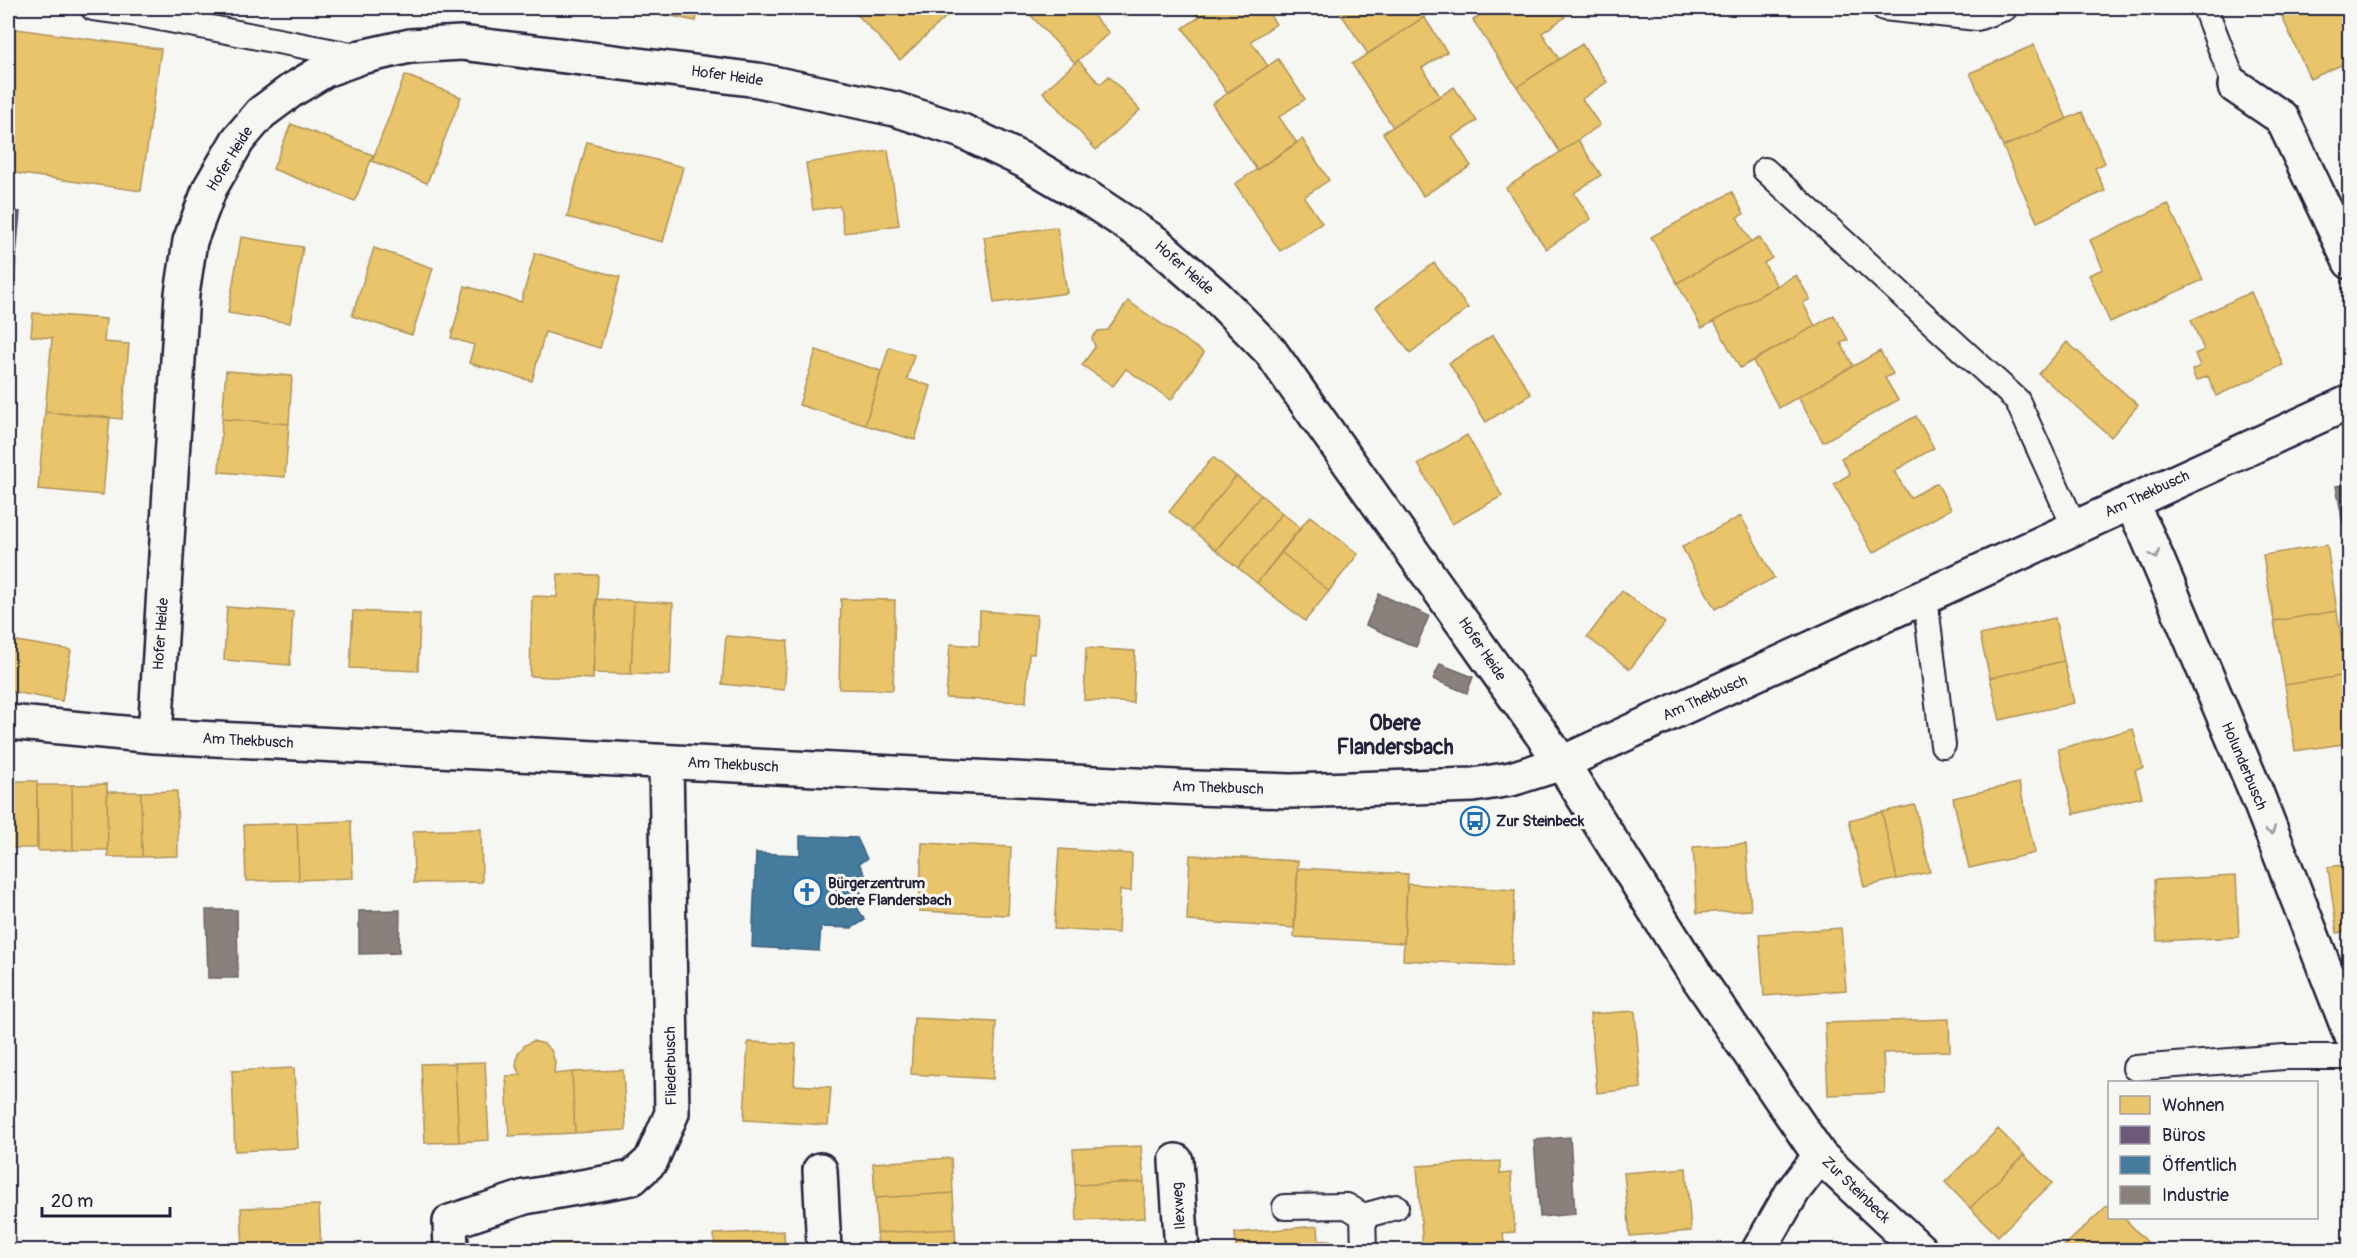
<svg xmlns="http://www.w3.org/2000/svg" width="2357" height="1258" viewBox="0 0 2357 1258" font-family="Pangolin,sans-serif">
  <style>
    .homes { fill: #e9c46a; stroke: #ad935c; stroke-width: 1.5 }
    .offices { fill: #6d597a; stroke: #564867; stroke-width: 1.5 }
    .public { fill: #457b9d; stroke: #3a6080; stroke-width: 1.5 }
    .industry { fill: #8a817c; stroke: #6b6468; stroke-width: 1.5 }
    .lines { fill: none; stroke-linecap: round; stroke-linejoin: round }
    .service-casing { stroke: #22223b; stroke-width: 28 }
    .minor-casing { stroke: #22223b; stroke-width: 38 }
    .service { stroke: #f6f6f2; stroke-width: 24 }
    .minor { stroke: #f6f6f2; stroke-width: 33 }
    .oneway { stroke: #9797a0 }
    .labels { text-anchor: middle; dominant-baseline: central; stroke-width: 6; stroke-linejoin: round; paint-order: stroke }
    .street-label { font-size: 15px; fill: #22223b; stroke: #f6f6f2 }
    .poi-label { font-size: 15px; font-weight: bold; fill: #22223b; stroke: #f6f6f2; text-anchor: start }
    .district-label { font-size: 21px; font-weight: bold; fill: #22223b; stroke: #f6f6f2 }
  </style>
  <rect width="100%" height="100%" fill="#f6f6f2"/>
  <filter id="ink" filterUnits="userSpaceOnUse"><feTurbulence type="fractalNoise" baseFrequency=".0167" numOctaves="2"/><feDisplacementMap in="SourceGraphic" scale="12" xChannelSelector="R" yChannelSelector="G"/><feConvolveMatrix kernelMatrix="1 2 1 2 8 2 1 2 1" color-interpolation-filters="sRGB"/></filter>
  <g filter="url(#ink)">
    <!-- homes -->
    <path class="homes" d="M633,8h66l-3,13z
      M851,8h88l8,8 -47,44z
      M1024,8h65l-2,1 22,24 -34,30z
      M1192,8h21l-15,9z
      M1213,8h52l11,16 -25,17 17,25 -41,27 -44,-65z
      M1337,8h81l6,9 -56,37z
      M1491,8h67l7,9 -23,16 17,26 -42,28 -44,-67z
      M2284,8h66v53l-40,18 -31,-69z
      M1424,17l23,35 -25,16 18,28 -47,31 -41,-63z
      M9,28l152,21 -20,142 -133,-19z
      M1582,44l25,38 -25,17 18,26 -40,27 -43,-65z
      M2034,45l33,74 -64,28 -33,-74z
      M1278,59l27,40 -26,18 18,26 -40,27 -45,-66z
      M1078,60l22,24 9,-8 31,34 -44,40 -53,-58z
      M405,75l56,22 -34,86 -55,-22z
      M1454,87l23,34 -25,16 19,29 -48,30 -40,-63z
      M2082,112l23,51 -10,5 10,23 -68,31 -34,-75z
      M291,124l82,31 -18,46 -82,-32z
      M1302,139l27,41 -25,17 18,26 -42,28 -45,-67z
      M1578,140l23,35 -27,18 17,26 -45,30 -40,-61z
      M587,142l96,25 -20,75 -96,-25z
      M888,150l11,75 -55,8 -4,-27 -27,4 -7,-47z
      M1732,192l12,22 -7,3 14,25 -74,41 -26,-46z
      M2168,204l35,76 -93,42 -21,-47 14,-6 -13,-29z
      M1057,227l10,66 -73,10 -10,-66z
      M241,237l62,10 -13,76 -62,-10z
      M1759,237l13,21 -8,5 13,23 -75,42 -25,-45z
      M374,248l59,20 -21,67 -60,-19z
      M535,253l85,24 -20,71 -55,-16 -13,49 -63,-18 5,-18 -23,-7 14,-52 56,16z
      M1434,263l34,45 -58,45 -34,-46z
      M1796,275l14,24 -7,4 12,23 -75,42 -26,-47z
      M2251,292l32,73 -67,31 -8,-20 -12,5 -4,-11 8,-4 -5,-12 9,-4 -13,-30z
      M1128,301l76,52 -33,47 -45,-31 -13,17 -31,-21 13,-18 -3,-9 6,-7 10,-1z
      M33,313l73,6 -2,23 25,2 -7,75 -77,-7 7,-74 -21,-2z
      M1834,315l14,25 -7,3 12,23 -74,42 -26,-47z
      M1493,335l38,59 -45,28 -37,-59z
      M2067,342l71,63 -27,32 -72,-63z
      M889,347l25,8 -7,24 24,7 -16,54 -50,-15z
      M816,350l65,21 -16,54 -66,-20z
      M1880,351l13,23 -8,4 13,22 -75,42 -25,-45z
      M226,371l66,5 -3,48 -67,-5z
      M45,412l65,5 -7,78 -65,-6z
      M1916,416l18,32 -40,23 16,27 27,-15 14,26 -78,44 -39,-69 16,-10 -9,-16z
      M222,419l67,5 -4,53 -66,-5z
      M1467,435l35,61 -50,28 -34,-60z
      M1213,457l23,19 -44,54 -23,-18z
      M1236,476l25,19 -45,55 -24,-20z
      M1261,495l21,18 -44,55 -22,-18z
      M1282,513l19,15 -44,55 -19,-15z
      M1310,516l48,38 -29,37 -48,-39z
      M1741,516l33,62 -59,31 -33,-62z
      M2327,545l10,66 -63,10 -11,-66z
      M1281,552l48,39 -24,30 -48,-38z
      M558,574l40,1 -5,104 -63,-3 2,-80 25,1z
      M1622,591l43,32 -35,46 -43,-32z
      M596,599l38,2 -3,73 -38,-1z
      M841,599l54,1 -2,90 -54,-1z
      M634,601l39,2 -3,72 -39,-1z
      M227,607l66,5 -3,53 -66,-5z
      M353,611l67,3 -2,57 -68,-3z
      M980,611l57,4 -3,39h-5l-3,48 -80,-4 4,-54 29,2z
      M2337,611l10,64 -62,10 -11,-64z
      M2055,618l9,43 -74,17 -10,-43z
      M726,636l62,5 -4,49 -62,-6z
      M11,640l60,10 -9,51 -54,-10v-31z
      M1086,648l49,3 -2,52 -49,-3z
      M2064,661l10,42 -74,17 -10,-42z
      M2347,675l3,13v55l-55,8 -10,-66z
      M2133,729l10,39 -8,2 7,27 -68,17 -16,-65z
      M8,781h29v67h-29z
      M2019,783l16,70 -66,15 -16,-70z
      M107,784l1,66h-35l-1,-65z
      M37,785h35l1,65 -35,1z
      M177,791l1,65 -36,1 -1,-65z
      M107,792h34l1,65h-34z
      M1915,805l15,67 -33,7 -15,-67z
      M1882,812l15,67 -33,8 -15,-67z
      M351,821l2,57 -54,2 -2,-57z
      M297,823l2,57 -53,1 -2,-56z
      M481,829l1,53 -68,1 -1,-52z
      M922,843l89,4 -3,68 -89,-4z
      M1746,844l5,66 -54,3 -4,-66z
      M1059,849l73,5 -1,37 -11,-1 -2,43 -64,-4z
      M1190,855l108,6 -4,67 -107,-7z
      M2350,864v96l-4,-28 -9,1 -9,-66z
      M1298,868l110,6 -4,69 -110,-6z
      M2236,876l3,61 -82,4 -3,-61z
      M1407,884l108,6 -4,76 -108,-6z
      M1841,928l5,62 -82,6 -5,-62z
      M1635,1011l6,77 -44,5 -7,-79z
      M914,1018l82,4 -3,57 -82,-5z
      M1949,1019l1,32 -67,2 2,40 -57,2 -3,-72z
      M533,1041l11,3 7,6 4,12 -1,12 18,-2 3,61 -66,3 -3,-60 15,-1 -5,-9 2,-13 7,-8z
      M748,1042l48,2 -2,41 37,2 -3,38 -84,-5z
      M485,1062l4,78 -30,2 -4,-79z
      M455,1063l4,79 -34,1 -4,-79z
      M294,1068l4,80 -63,3 -3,-80z
      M623,1070l3,60 -51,3 -3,-61z
      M1998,1129l26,26 -54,53 -25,-26z
      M1141,1146l3,36 -69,3 -2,-36z
      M2024,1155l28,28 -54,53 -28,-28z
      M951,1158l2,35 -78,5 -2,-35z
      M1500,1161v13l11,-1 4,59 -12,1 2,17h-82l-6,-84z
      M1686,1168l5,63 -61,5 -6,-63z
      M1144,1182l1,36 -68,3 -2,-36z
      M953,1193l2,36 -78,4 -2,-35z
      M2110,1203v15h14l31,32h-95z
      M319,1205l2,45h-78l-2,-42z
      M1318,1226l1,15 11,-1 1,10h-95l-1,-17z
      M955,1229l1,21h-78l-1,-17z
      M784,1231l1,19h-70l-1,-16z
      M579,1243l1,7h-74l-1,-4z"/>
    <!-- offices -->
    <path class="offices" d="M8,211l12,1 -7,78 -5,-1z"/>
    <!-- public -->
    <path class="public" d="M800,836l57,2 10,21 -8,4 7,14 -10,6 9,18 -9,5 9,14 -13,8 -31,-1 -2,24 -67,-4 4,-94 44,2z"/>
    <!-- industry -->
    <path class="industry" d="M2350,484v39l-7,1 -7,-38z
      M1379,594l50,22 -13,31 -50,-22z
      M1440,664l33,13 -6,16 -34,-14z
      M206,910h31l1,68h-30z
      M400,910l-1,43 -40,1v-43z
      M1570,1137l5,77 -35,3 -6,-77z"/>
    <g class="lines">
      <!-- service casing -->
      <g class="service-casing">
        <path id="service" d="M93,8l46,6 222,43
          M1884,8l93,10 28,-10
          M2205,8l30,78
          M1765,170l252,230 58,128
          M1925,598l18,147
          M2135,1068l149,-11h66
          M1285,1207l62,-1 16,10 1,34
          M1363,1216l33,-9"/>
      </g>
      <!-- minor casing -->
      <g class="minor-casing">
        <path id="minor" d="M2235,86l47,32 68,144
          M2130,502l16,31 110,259 94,241
          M8,722l147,14 1041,52 95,3 182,-6 38,-6 51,-16c263,-120 524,-242 788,-361
          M155,736l27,-442 8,-53 20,-53 28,-48 23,-27 31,-23 33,-20 36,-13 49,-11 51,-3 297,37 137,29 67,22 61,29 68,40 65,43 60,53 54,55 292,412 128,203 130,190 100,94
          M1176,1161l6,89
          M820,1170l4,80
          M451,1250l-1,-28 75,-25 107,-19 19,-17 21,-48 -6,-351
          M1759,1250l34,-59 27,-35"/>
      </g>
      <!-- service -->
      <use href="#service" class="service"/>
      <!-- minor -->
      <use href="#minor" class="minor"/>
    </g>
    <!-- one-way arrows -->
    <defs><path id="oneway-chevron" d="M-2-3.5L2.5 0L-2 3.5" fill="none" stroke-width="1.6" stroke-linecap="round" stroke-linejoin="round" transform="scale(1.5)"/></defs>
    <g class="oneway">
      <use href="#oneway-chevron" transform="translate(2155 555) rotate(68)"/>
      <use href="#oneway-chevron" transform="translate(2271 831) rotate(69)"/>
    </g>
  </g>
  <!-- icons -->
  <defs>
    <g id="bus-ring" transform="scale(1.5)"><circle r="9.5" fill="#f6f6f2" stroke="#1f6fb2" stroke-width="1.5"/><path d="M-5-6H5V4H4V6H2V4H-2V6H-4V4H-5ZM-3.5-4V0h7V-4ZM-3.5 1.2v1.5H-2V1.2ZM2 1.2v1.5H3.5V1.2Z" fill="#1f6fb2"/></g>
    <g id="church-ring" transform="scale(1.5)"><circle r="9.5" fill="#f6f6f2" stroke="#1f6fb2" stroke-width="1.5"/><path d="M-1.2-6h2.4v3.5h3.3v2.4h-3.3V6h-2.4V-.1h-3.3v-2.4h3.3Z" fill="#1f6fb2"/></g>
  </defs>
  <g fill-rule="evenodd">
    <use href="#bus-ring" x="1475" y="821"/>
    <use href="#church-ring" x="807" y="892"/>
  </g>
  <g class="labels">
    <!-- street labels -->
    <g class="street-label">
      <text transform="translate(727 76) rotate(8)">Hofer Heide</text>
      <text transform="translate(230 159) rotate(-58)">Hofer Heide</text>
      <text transform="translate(1184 268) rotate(41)">Hofer Heide</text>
      <text transform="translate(2147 494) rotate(-25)">Am Thekbusch</text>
      <text transform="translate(161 634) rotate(-86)">Hofer Heide</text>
      <text transform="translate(1482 649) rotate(56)">Hofer Heide</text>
      <text transform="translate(1705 698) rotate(-24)">Am Thekbusch</text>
      <text transform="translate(248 741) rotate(3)">Am Thekbusch</text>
      <text transform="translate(733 765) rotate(3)">Am Thekbusch</text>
      <text transform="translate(2244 766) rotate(67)">Holunderbusch</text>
      <text transform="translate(1218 788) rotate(2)">Am Thekbusch</text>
      <text transform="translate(671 1066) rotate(-91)">Fliederbusch</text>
      <text transform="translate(1856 1190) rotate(44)">Zur Steinbeck</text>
      <text transform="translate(1179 1206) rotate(-94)">Ilexweg</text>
    </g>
    <!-- poi labels -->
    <g class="poi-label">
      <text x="1496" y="821">Zur Steinbeck</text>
      <text x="828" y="883">Bürgerzentrum<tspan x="828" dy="17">Obere Flandersbach</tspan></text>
    </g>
    <!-- district labels -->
    <g class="district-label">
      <text x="1395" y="723">Obere<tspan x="1395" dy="24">Flandersbach</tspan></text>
    </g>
  </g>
  <!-- margin -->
  <rect width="2357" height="1258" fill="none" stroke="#f6f6f2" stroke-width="30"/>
  <rect x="15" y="15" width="2327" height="1228" fill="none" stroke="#22223b" stroke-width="2" filter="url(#ink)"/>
  <!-- legend -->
  <rect x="2108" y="1081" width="210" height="138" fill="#f6f6f2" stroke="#a1a1a9" stroke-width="1.5"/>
  <rect x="2120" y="1096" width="30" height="18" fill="#e9c46a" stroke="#a1a1a9" stroke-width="1.5"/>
  <text x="2162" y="1111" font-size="18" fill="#22223b">Wohnen</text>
  <rect x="2120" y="1126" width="30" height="18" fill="#6d597a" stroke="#a1a1a9" stroke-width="1.5"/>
  <text x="2162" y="1141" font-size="18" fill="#22223b">Büros</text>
  <rect x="2120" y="1156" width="30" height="18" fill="#457b9d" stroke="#a1a1a9" stroke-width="1.5"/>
  <text x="2162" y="1171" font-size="18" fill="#22223b">Öffentlich</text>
  <rect x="2120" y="1186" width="30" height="18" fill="#8a817c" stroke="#a1a1a9" stroke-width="1.5"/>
  <text x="2162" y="1201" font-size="18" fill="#22223b">Industrie</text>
  <!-- scale -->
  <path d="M42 1207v9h128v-9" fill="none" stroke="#22223b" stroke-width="3"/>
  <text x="51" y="1207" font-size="18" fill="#22223b" stroke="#f6f6f2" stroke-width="4.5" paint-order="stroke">20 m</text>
</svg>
